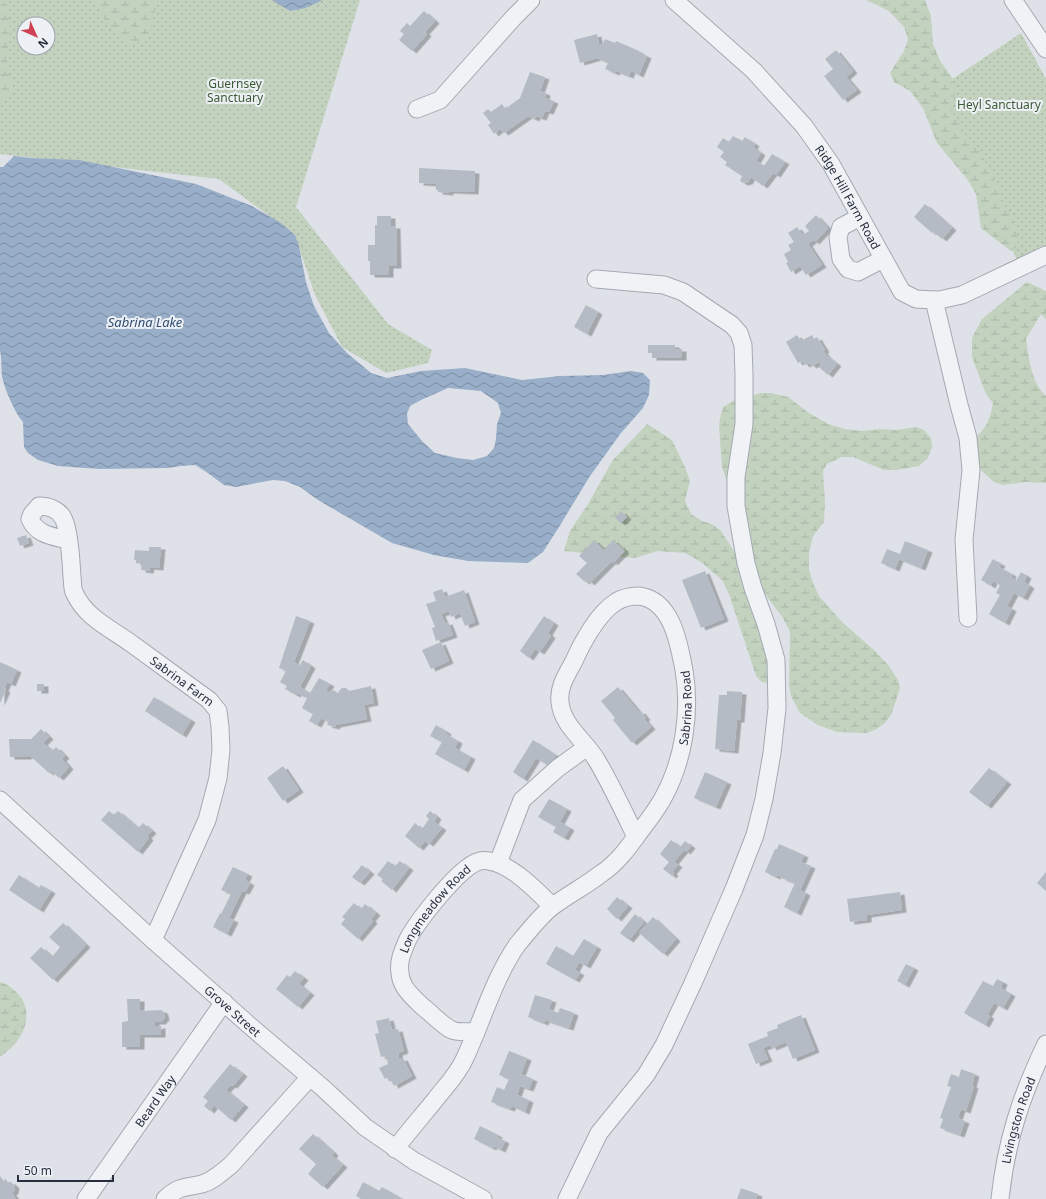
<svg xmlns="http://www.w3.org/2000/svg" width="1046" height="1199" viewBox="0 0 1046 1199" font-family="'Noto Sans',sans-serif">
  <style>
    .grass { fill: url(#grass-dots); fill-rule: evenodd }
    .wetland { fill: url(#wetland-marsh) }
    .water { fill: url(#water-waves); fill-rule: evenodd }
    .building { fill: #b5bbc4; filter: url(#shadow) }
    .lines { fill: none; stroke-linecap: round; stroke-linejoin: round }
    .minor-casing { stroke: #a3a9b2; stroke-width: 19 }
    .minor { stroke: #f1f2f6; stroke-width: 17 }
    .labels { text-anchor: middle; dominant-baseline: central; stroke-width: 4; stroke-linejoin: round; paint-order: stroke }
    .park-label { font-size: 12px; fill: #3b5a35; stroke: #edf1f5 }
    .street-label { font-size: 12px; fill: #272f3f; stroke: #edf1f5 }
    .water-label { font-size: 13px; font-style: italic; fill: #324d72; stroke: #edf1f5 }
  </style>
  <defs>
    <pattern id="grass-dots" width="8" height="8" patternUnits="userSpaceOnUse"><rect width="8" height="8" fill="#c3d2bf"/><path d="M2 2h.1M6 6h.1" fill="none" stroke="#a8b5a5" stroke-width="1.8" stroke-linecap="round"/></pattern>
    <pattern id="wetland-marsh" width="20" height="14" patternUnits="userSpaceOnUse"><rect width="20" height="14" fill="#c3d2bf"/><path d="M1 5h8M5 5V1M11 12h8M15 12V8" fill="none" stroke="#a8b5a5"/></pattern>
    <pattern id="water-waves" width="16" height="10" patternUnits="userSpaceOnUse"><rect width="16" height="10" fill="#99aec8"/><path d="M0 5q4-4 8 0t8 0" fill="none" stroke="#7d8ea4"/></pattern>
    <filter id="shadow"><feDropShadow dx="4.5" dy="2.5" stdDeviation="0" flood-color="#0004"/></filter>
  </defs>
  <rect width="100%" height="100%" fill="#dee2e8"/>
  <!-- grass -->
  <path class="grass" d="M0,0h360l-64,207 92,117 44,26 -4,13 -42,10 -44,-26 -27,-52 -20,-60 -76,-56 -219,-25zM24,24h24v24h-24z
    M1021,33l25,46v168l-29,13 -78,-172z"/>
  <!-- wetland -->
  <path class="wetland" d="M0,0h4c4,11 7,21 6,34 0,9 -4,17 -4,27 1,14 10,22 3,36l-9,2z
    M95,0h67c-3,3 -6,7 -7,11 -4,9 -2,24 -11,29 -6,3 -13,3 -19,3 -13,-13 -24,-26 -30,-43z
    M866,0h59l6,16 2,28 7,17 16,22 -4,28 13,25 16,16 13,27 9,22 10,21 5,16v8l-7,5 -30,-23 -5,-34 -9,-15 -30,-36 -14,-35 -13,-17 -16,-9 -4,-9 14,-22 4,-12 -4,-12 -15,-16z
    M1027,282l19,9v28l-5,-5 -15,25c3,19 5,43 20,57v87l-21,-1 -22,3 -9,-3 -21,-19 -5,-20c17,-12 21,-19 25,-40l-7,-9 -14,-37v-19l10,-19z
    M761,393h10l17,4 21,16 19,11 17,5 17,2 18,-2 16,1 20,-3 8,3 7,8 1,9 -4,11 -9,8 -23,4h-12l-31,-13h-11l-15,7 -4,7 2,31 -1,20 -11,14 -4,17v17l4,13 6,13 23,26 32,28 15,16 9,14 2,8 -8,25 -7,10 -10,7 -9,3 -29,-1 -19,-7 -18,-12 -9,-17 -2,-10 1,-54 -7,-14 -15,-20 -8,-14 -30,-94 -8,-23 -3,-41 1,-8 3,-11 10,-6z
    M647,424l25,16 13,27 5,14 -5,20 6,13 11,7 10,3 9,7 15,23 37,91 -4,38 -7,-1 -6,-6 -27,-82 -7,-14 -21,-18 -16,-9 -27,-2 -23,7 -33,-3 -38,-4 6,-20 18,-27 18,-32 7,-12z
    M0,982c8,2 12,6 18,12 14,15 9,37 -4,51 -4,4 -9,8 -14,12z"/>
  <!-- water -->
  <path class="water" d="M272,0h49v1l-16,7 -15,3z
    M14,156l17,2 48,2 117,24 56,22 29,17 14,12 4,11 7,36 8,24 15,27 18,20 24,20 16,5 34,-7 44,-3 57,12 38,-4 43,-1 28,-4 12,2 7,7 -1,15 -6,13 -22,25 -31,43 -31,51 -16,25 -15,11 -60,-2 -34,-6 -42,-12 -74,-43 -18,-13 -15,-6 -12,-1 -37,7 -12,-2 -19,-14 -10,-6 -14,1 -13,2 -69,1 -41,-3 -20,-6 -10,-7 -4,-6 -1,-25c-8,-9 -19,-34 -21,-46 -1,-8 0,-17 -2,-25v-184h3zM448,388l33,3 17,12 3,10 -4,11 -1,15 -2,9 -7,8 -14,4 -16,-2 -22,-5 -13,-12 -14,-17 -1,-10 3,-8 11,-6z"/>
  <!-- building -->
  <path class="building" d="M424,11l11,10 -10,11 2,2 -15,17 -13,-11 5,-6 -4,-3 7,-8 3,3z
    M597,34l2,10 3,1 3,-6 10,4 1,-2 23,10v1l8,4 -8,19 -8,-4 -2,5 -13,-5 -1,2 -10,-4 3,-6 -11,-5 -17,5 -6,-23z
    M836,50l17,21 -7,6 11,13 -14,10 -19,-24 9,-7 -8,-10z
    M530,72l15,5 -5,14 6,2 -1,5 9,3 -5,11 -4,-1 -3,7 -6,-2 -1,3 -7,-3 -24,17 -4,-4 -6,5 -6,-9 3,-2 -8,-10 5,-4 3,3 11,-8 3,5 15,-11z
    M733,136l9,5 3,-4 10,7 -2,3 8,6 -5,8 8,5 8,-12 13,8 -9,13 -3,-2 -10,13 -12,-9 -3,5 -5,1 -3,-2 2,-5 -17,-11 2,-3 -7,-5 4,-5 -7,-5 6,-9 6,4z
    M419,168l56,3 -1,21 -25,-1v2l-11,-1v-2h-2v-6l-17,-1z
    M925,204l27,24 -10,11 -9,-8 -1,2 -18,-16z
    M816,215l12,13 -13,14 -2,-2 -5,4 14,21 -16,10 -6,-9 -9,6 -5,-9 2,-1 -4,-8 7,-4 -3,-5 6,-3 -6,-9 9,-6 6,8 6,-4 -4,-5z
    M377,216h14v10h5l1,40h-8v9h-19v-14h-2v-16h7v-20h2z
    M586,305l12,7 -11,22 -13,-7z
    M797,335l4,6 11,-6 2,4 3,-2 8,13 -2,1 4,5 10,8 -9,11 -9,-8 2,-3 -1,-2 -8,4 -3,-3 -4,2 -3,-4 -4,2 -12,-21z
    M648,345h27v4h7v9h-30v-5h-4z
    M621,511l6,6 -6,6 -6,-5z
    M26,535l3,8 -9,3 -3,-8z
    M594,540l10,10 9,-10 12,11 -12,12 -1,-2 -22,22 -3,-3 -2,2 -9,-8 11,-11 -8,-7z
    M905,541l23,9 -7,18 -22,-9 -4,10 -14,-6 6,-14 13,5z
    M149,547h12l-2,21 -9,-1 -1,4 -8,-1 1,-6 -6,-1v-3h-2l1,-10 14,1z
    M993,559l8,5 -2,3 13,7 -1,3 5,4 5,-9 6,4 -3,6 6,4 -7,12 -9,-5 -7,13 5,3 -7,14 -16,-9 11,-19 -4,-2 4,-8 -7,-4 -2,5 -10,-6z
    M705,571l19,48 -23,9 -19,-48z
    M442,589l3,8 19,-7 11,32 -10,4 -5,-13 -9,4 -2,-6 -8,3 4,9 3,-1 5,13 -17,6 -4,-13 3,-1 -9,-23 10,-3 -3,-9z
    M296,616l14,5 -16,41 5,4 4,-6 8,6 -11,21 10,6 9,-15 11,6 -4,6 2,2 6,-2 4,4 1,-3 3,-3h4l3,3 22,-5 3,17 -10,2 3,14 -31,6 -1,2 -8,-2 1,-3 -7,-4 -4,7 -8,-4 4,-7 -11,-6 5,-10 -10,-5 -1,2 -11,-6 2,-3 -7,-4 6,-11 -7,-3z
    M544,616l10,7 -6,10 3,3 -11,16 -5,-3 -6,9 -9,-7z
    M441,642l8,19 -18,8 -9,-19z
    M0,662l17,8 -6,14 -4,-2 -3,7 2,1 -6,13z
    M37,684h7v7h-7z
    M618,687l21,25 2,-1 5,7 -2,1 7,8 -19,16 -19,-23 2,-2 -14,-17z
    M727,691l15,1 -2,28h-3l-3,31 -19,-2 4,-54h8z
    M154,697l37,23 -9,15 -37,-24z
    M436,725l11,7 -1,2 12,7 -3,7 16,9 -7,13 -29,-16 7,-12 -12,-6z
    M41,729l8,8 -6,6 9,8 4,-4 9,9 -3,3 7,8 -10,11 -8,-7 -2,2 -20,-18 -2,2h-17l-1,-18h22z
    M533,740l23,15 -7,11 -13,-8 -13,21 -10,-7z
    M283,766l16,24 -16,11 -16,-23z
    M989,768l18,14 -20,24 -18,-14z
    M705,772l22,10 -11,25 -22,-9z
    M549,799l18,10 -7,13 10,6 -6,10 -11,-6 3,-5 -18,-10z
    M109,811l5,4 4,-4 20,17 5,-5 9,8 -5,5 2,2 -11,14 -37,-32z
    M430,811l7,6 -3,5 8,6 -13,16 -4,-3 -6,7 -14,-12 10,-13 7,6 7,-10 -3,-3z
    M671,840l9,7 5,-6 6,5 -5,6 -2,-2 -10,12 4,3 -6,7 2,1 -2,3 -9,-7 6,-7 -9,-8z
    M779,844l25,11 -3,7 10,4 -11,24 6,3 -9,20 -13,-6 11,-24 -14,-5 1,-1 -5,-2 -1,2 -11,-5 10,-23h2z
    M388,861l7,5 5,-5 9,7 -17,22 -11,-9 2,-2 -6,-4z
    M362,865l8,7 -10,11 -8,-6z
    M233,867l15,7 -3,6 5,3 -5,9 -3,-1 -13,27 5,2 -7,14 -14,-7 7,-14 1,1 10,-20 -10,-4z
    M1046,872v19l-9,-8z
    M19,875l20,13 2,-3 10,6 -12,19 -30,-20z
    M900,892l2,18 -35,5v5l-17,2 -3,-23z
    M617,897l11,9 -11,13 -10,-10z
    M354,903l7,6 4,-5 11,9 -5,6 2,2 -15,18 -17,-15 4,-5 -3,-2z
    M635,914l9,8 -15,18 -9,-7z
    M653,917l23,22 -13,15 -24,-21z
    M63,923l23,22 -33,35 -23,-22 11,-11 11,10 8,-10 -11,-10z
    M584,939l13,8 -11,19 -7,-4 -4,8 5,3 -5,7 -29,-16 10,-18 17,10z
    M906,964l8,4 -9,17 -8,-4z
    M295,971l9,7 -5,6 11,9 -12,14 -22,-18 11,-14 3,2z
    M997,979l6,3 -2,6 10,6 -8,14 -9,-5 -7,12 3,1 -5,9 -21,-12 19,-32 10,5z
    M535,995l17,5 -3,9 9,4 2,-5 14,5 -5,15 -24,-8 -1,3 -16,-6z
    M127,999h13v12l22,-1 2,3 1,5 -4,4h-6v5l6,-1v9h-21v12h-18v-25l6,-1z
    M801,1015l14,35 -22,9 -7,-17 -14,6 -1,-3 -8,3 5,11 -12,5 -8,-20 20,-8 -1,-4 11,-4 -1,-3z
    M389,1018l3,12 6,-1 6,22 -6,2 1,6 4,-1 9,18 -18,10 -5,-9 -4,2 -6,-11 9,-4 -2,-8 -5,1 -6,-23 4,-1 -3,-12z
    M509,1051l18,7 -6,16 12,5 -4,10 -9,-3 -3,9 12,5 -4,12 -13,-6 -2,3 -19,-7 6,-15 7,3 5,-11 -10,-4z
    M230,1064l13,10 -10,12 -2,-1 -5,5 18,15 -13,15 -17,-15 -4,6 -6,-5 4,-5 -5,-4z
    M961,1069l14,5 -3,11 2,1 -8,25 -5,-2 -3,9 7,3 -5,14 -20,-7 3,-9 -3,-1 11,-31 -4,-1 4,-12 8,3z
    M480,1126l18,9 -1,2 8,4 -4,9 -8,-4 -1,2 -18,-9z
    M313,1134l21,19 -2,3 11,9 -20,22 -15,-13 8,-10 -17,-15z
    M0,1176l6,8 2,-2h3l4,4 -1,5 -2,2 4,6h-16z
    M363,1182l16,9 3,-4 21,12h-42l-5,-3z
    M741,1188l17,6 -2,5h-19z"/>
  <g class="lines">
    <!-- minor casing -->
    <g class="minor-casing">
      <g id="minor">
        <path id="s1" d="M674,0l80,71 50,55 27,38 71,128 14,7 18,1h5l23,-5 84,-40"/>
        <path d="M1013,0l33,49"/>
        <path d="M417,109l23,-9 74,-83 17,-17"/>
        <path d="M860,217l-19,10 -3,10 3,22 7,10 10,3 25,-13"/>
        <path d="M934,300l25,105 9,33 3,32 -7,70 4,78"/>
        <path id="s2" d="M68,540c-16,-4 -31,-5 -38,-21l2,-5 7,-8c10,0 21,4 25,14 6,14 7,41 8,57 1,5 0,11 2,15 11,26 38,37 58,52 26,19 51,37 77,56l9,11 2,16 1,23 -3,28 -11,42 -54,120"/>
        <path id="s3" d="M0,800l153,140 96,85 74,63 42,39 49,34 69,38"/>
        <path d="M498,863l24,-63 36,-32 29,-21"/>
        <path id="s4" d="M476,1032c-7,-1 -18,1 -24,-2 -8,-3 -22,-18 -29,-23 -10,-10 -22,-19 -23,-34 -2,-12 3,-22 7,-32 10,-20 42,-59 60,-73 6,-5 14,-9 22,-7 22,3 48,30 63,45"/>
        <path id="s5" d="M395,1149c13,-17 27,-33 40,-49 10,-13 22,-25 29,-40 18,-38 29,-80 53,-115 9,-11 25,-31 36,-39 16,-12 34,-21 49,-33 15,-10 26,-25 36,-39 9,-12 18,-23 25,-36 21,-38 28,-86 21,-128 -5,-26 -12,-70 -45,-74 -8,0 -17,2 -23,6 -18,11 -34,41 -42,59 -7,13 -16,26 -14,41 2,23 24,38 36,57 15,25 27,51 40,78"/>
        <path id="s6" d="M86,1199l138,-197"/>
        <path d="M165,1199c15,-14 20,-11 37,-15 11,-3 20,-12 29,-19l79,-88"/>
        <path d="M567,1199l32,-66 47,-58 18,-30 29,-62 41,-94 21,-54 9,-36 8,-46 5,-45 -1,-48 -10,-36 -13,-36 -7,-25 -10,-57v-29l8,-53v-49l-1,-30 -4,-12 -7,-8 -49,-33 -19,-7 -68,-6"/>
        <path id="s7" d="M1000,1199c6,-57 21,-103 46,-155"/>
      </g>
    </g>
    <!-- minor -->
    <use href="#minor" class="minor"/>
  </g>
  <g class="labels">
    <!-- park labels -->
    <g class="park-label">
      <text x="235" y="83">Guernsey<tspan x="235" dy="14">Sanctuary</tspan></text>
      <text x="999" y="104">Heyl Sanctuary</text>
    </g>
    <!-- street labels -->
    <g class="street-label">
      <text stroke="none"><textPath href="#s1" startOffset="265">Ridge Hill Farm Road</textPath></text>
      <text stroke="none"><textPath href="#s2" startOffset="306">Sabrina Farm</textPath></text>
      <text stroke="none"><textPath href="#s5" startOffset="543">Sabrina Road</textPath></text>
      <text stroke="none"><textPath href="#s4" startOffset="179">Longmeadow Road</textPath></text>
      <text stroke="none"><textPath href="#s3" startOffset="314">Grove Street</textPath></text>
      <text stroke="none"><textPath href="#s6" startOffset="120">Beard Way</textPath></text>
      <text stroke="none"><textPath href="#s7" startOffset="81">Livingston Road</textPath></text>
    </g>
    <!-- water labels -->
    <g class="water-label">
      <text x="145" y="322">Sabrina Lake</text>
    </g>
  </g>
  <!-- north arrow -->
  <g transform="translate(36 36) rotate(135)"><circle r="19" fill="#edf1f5" stroke="#9ea3ac"/>
  <path d="M0-3L7 15L0 10L-7 15Z" fill="#ce4253"/>
  <text y="-6" font-size="11" font-weight="bold" text-anchor="middle" fill="#272f3f">N</text>
  </g>
  <!-- scale -->
  <path d="M18 1175v6h95v-6" fill="none" stroke="#272f3f" stroke-width="2"/>
  <text x="24" y="1175" font-size="12" fill="#272f3f" stroke="#edf1f5" stroke-width="3" paint-order="stroke">50 m</text>
</svg>
